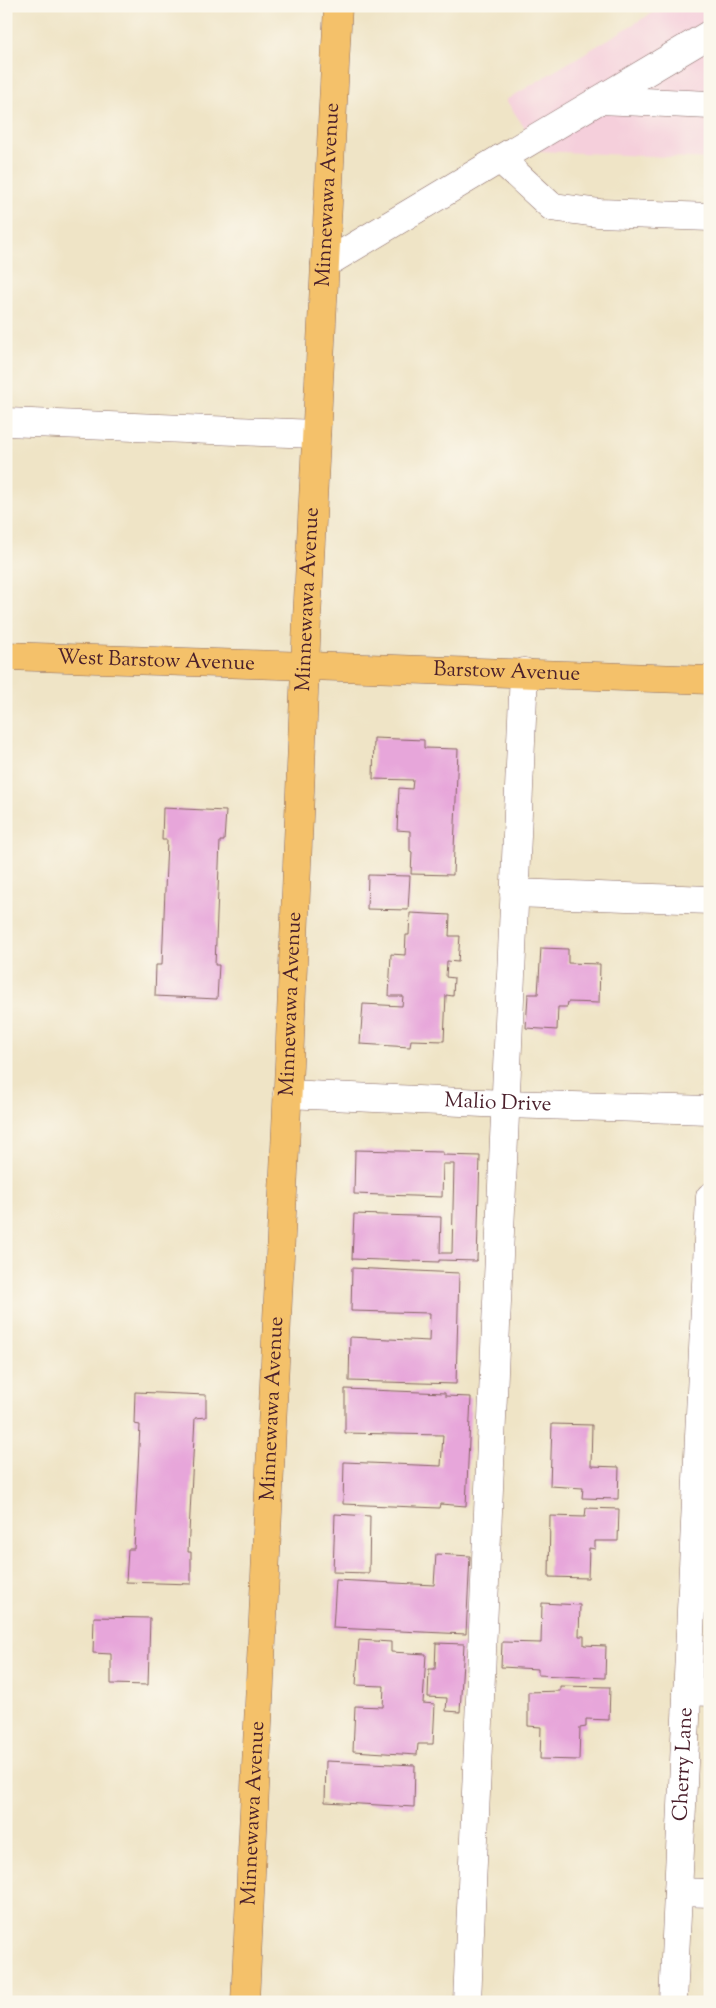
<svg xmlns="http://www.w3.org/2000/svg" width="716" height="2008" viewBox="0 0 716 2008" font-family="'Sorts Mill Goudy',serif">
  <style>
    .built { fill: #f5cfdb }
    .building { fill: #e7a6da }
    .lines { fill: none; stroke-linecap: round; stroke-linejoin: round }
    .minor-casing { stroke: #846461; stroke-width: 29 }
    .major-casing { stroke: #846461; stroke-width: 29 }
    .minor { stroke: #fff; stroke-width: 28 }
    .major { stroke: #f4c16a; stroke-width: 28 }
    .labels { text-anchor: middle; dominant-baseline: central; stroke-width: 4.5; stroke-linejoin: round; paint-order: stroke }
    .street-label { font-size: 21px; fill: #4a1f2b; stroke: #fbf7ec }
  </style>
  <rect width="100%" height="100%" fill="#fbf7ec"/>
  <filter id="ink" filterUnits="userSpaceOnUse"><feTurbulence type="fractalNoise" baseFrequency=".02" numOctaves="2"/><feDisplacementMap in="SourceGraphic" scale="10" xChannelSelector="R" yChannelSelector="G"/><feConvolveMatrix kernelMatrix="1 2 1 2 8 2 1 2 1" color-interpolation-filters="sRGB"/></filter>
  <filter id="wash" filterUnits="userSpaceOnUse"><feTurbulence type="fractalNoise" baseFrequency=".0096" numOctaves="4" result="noise"/><feDisplacementMap in="SourceGraphic" scale="20" xChannelSelector="R" yChannelSelector="G"/><feGaussianBlur stdDeviation="1.12" result="paint"/><feColorMatrix in="noise" values="0 0 0 0 0 0 0 0 0 0 0 0 0 0 0 0 0 1.4 0 .05"/><feComposite in="paint" operator="in"/></filter>
  <g filter="url(#wash)">
    <rect width="100%" height="100%" fill="#efe4c6"/>
    <!-- built -->
    <path class="built" d="M664,6h46v153l-170,-8 -34,-51z"/>
    <g id="blocks">
      <!-- building -->
      <path class="building" d="M374,738l50,2v8l34,1 -5,126 -42,-1 1,-22 -2,-1v-20l-13,-1 2,-42 13,1 1,-9 -40,-1z
        M163,808l63,3 -2,30h-4l-5,124h4l-2,34 -62,-3 1,-31h6l5,-125h-5z
        M368,875l42,1 -2,34 -41,-1z
        M410,913l40,2 -1,21h11l-2,26 -11,-1 -1,16 8,1 -1,18 -7,-1 -2,46 -33,-1 -1,7 -50,-3 3,-40 39,2 1,-10h-14l2,-42 14,1 1,-20h3z
        M541,948l27,1v14l32,1 -1,39 -31,-1 -1,5h-9l-1,23 -31,-2 2,-34h10z
        M355,1150l88,2v3l37,1 -3,105 -38,-1v2l-87,-3 2,-45 87,3 -1,36h12l2,-89h-11l-1,33 -88,-3z
        M352,1268l107,5 -3,111 -107,-3 1,-44 79,4 1,-28 -79,-2z
        M345,1389l100,4v3l26,1 -5,109 -26,-2 -1,4 -96,-4 1,-42 97,4 2,-31 -98,-2z
        M135,1392l71,3v22l-11,1 -7,134h3v32l-65,-2 2,-33h6l6,-124 -6,-1z
        M552,1424l40,1 -1,41 28,1 -1,32 -36,-1 1,-10 -33,-2z
        M586,1508l33,1 -1,32h-23v8l-6,-1 -1,30 -39,-1 1,-61 35,1z
        M335,1514l35,2 -1,57 -36,-1z
        M436,1554l34,2 -4,78 -133,-6 3,-48 98,5z
        M542,1603l38,2 -1,31h5v9l22,1 -1,32 -67,-3v-6l-37,-2 1,-25 39,1z
        M94,1617l56,1 -2,67 -37,-1v-30l-18,-1z
        M359,1640l32,2v10l35,2 -3,49 12,1 -2,40h-15l-1,11 -64,-4 2,-45 28,1 1,-21 -28,-1z
        M436,1643l28,1 -4,68 -14,-1 1,-13 -19,-1 1,-28h6z
        M560,1686l50,1 -1,33 -23,-1v8l-6,1 -1,32 -39,-1 1,-32 -13,-1v-34l32,-1z
        M326,1761l89,4 -1,42 -89,-5z"/>
    </g>
  </g>
  <g filter="url(#ink)">
    <use href="#blocks" fill-opacity="0" stroke="#846461" stroke-width="1"/>
    <g class="lines">
      <!-- minor casing -->
      <g class="minor-casing">
        <g id="minor">
          <path d="M600,100l110,5"/>
          <path d="M500,159l210,-125"/>
          <path d="M325,264l175,-105 52,48 47,6 111,4"/>
          <path d="M6,422l310,12"/>
          <path d="M514,893l196,7"/>
          <path id="s1" d="M287,1094l218,10 205,6"/>
          <path d="M687,1691l23,1"/>
          <path d="M678,1892l32,1"/>
          <path d="M467,2002l57,-1330"/>
          <path id="s2" d="M673,2002l37,-805"/>
        </g>
      </g>
      <!-- major casing -->
      <g class="major-casing">
        <g id="major">
          <path id="s3" d="M6,656c235,9 469,14 704,24"/>
          <path id="s4" d="M245,2002l44,-938 18,-445 31,-613"/>
        </g>
      </g>
      <!-- minor -->
      <use href="#minor" class="minor"/>
      <!-- major -->
      <use href="#major" class="major"/>
    </g>
  </g>
  <g class="labels">
    <!-- street labels -->
    <g class="street-label">
      <text stroke="none"><textPath href="#s4" startOffset="1809">Minnewawa Avenue</textPath></text>
      <text stroke="none"><textPath href="#s4" startOffset="1404">Minnewawa Avenue</textPath></text>
      <text stroke="none"><textPath href="#s3" startOffset="150">West Barstow Avenue</textPath></text>
      <text stroke="none"><textPath href="#s3" startOffset="501">Barstow Avenue</textPath></text>
      <text stroke="none"><textPath href="#s4" startOffset="999">Minnewawa Avenue</textPath></text>
      <text stroke="none"><textPath href="#s1" startOffset="211">Malio Drive</textPath></text>
      <text stroke="none"><textPath href="#s4" startOffset="594">Minnewawa Avenue</textPath></text>
      <text stroke="none"><textPath href="#s2" startOffset="238">Cherry Lane</textPath></text>
      <text stroke="none"><textPath href="#s4" startOffset="189">Minnewawa Avenue</textPath></text>
    </g>
  </g>
  <!-- margin -->
  <rect width="716" height="2008" fill="none" stroke="#fbf7ec" stroke-width="25"/>
</svg>
